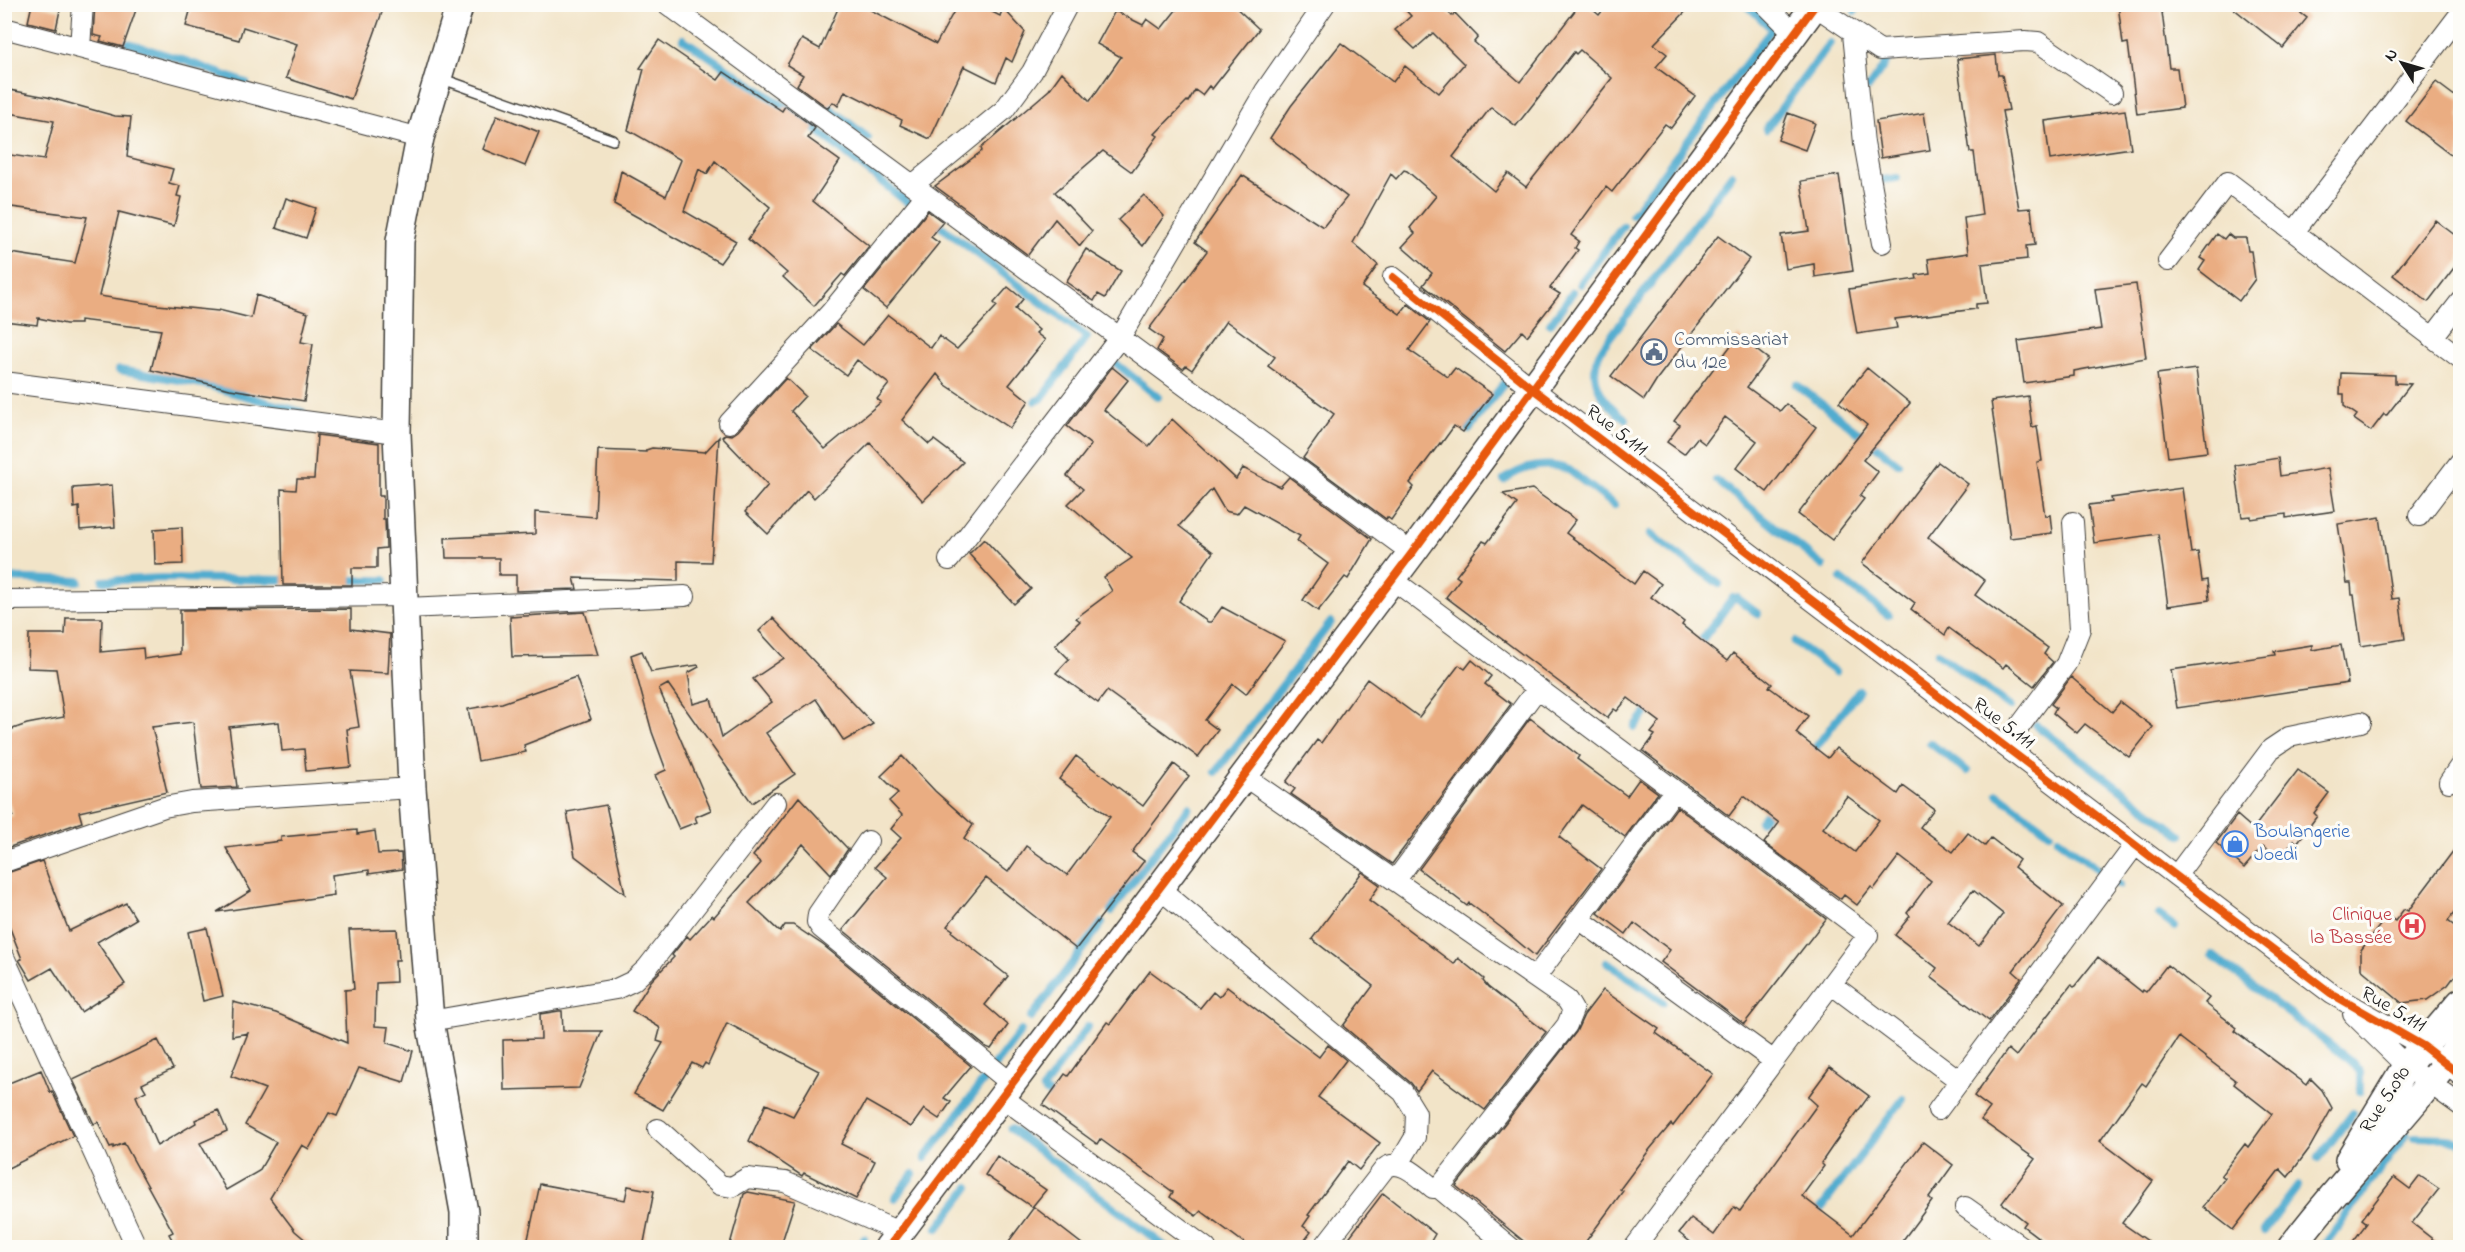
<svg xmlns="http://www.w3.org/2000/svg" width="2465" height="1252" viewBox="0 0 2465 1252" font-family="'Indie Flower',sans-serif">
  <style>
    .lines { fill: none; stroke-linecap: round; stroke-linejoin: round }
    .stream { stroke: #51accf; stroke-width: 8 }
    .building { fill: #eaad82; fill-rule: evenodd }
    .lane-casing { stroke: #3c3a36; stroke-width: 12 }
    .street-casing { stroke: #3c3a36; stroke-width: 22 }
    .secondary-casing { stroke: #3c3a36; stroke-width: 30 }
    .lane { stroke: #fff; stroke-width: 9 }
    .street { stroke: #fff; stroke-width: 20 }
    .secondary { stroke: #fff; stroke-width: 27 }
    .cycleway-casing { stroke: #fdfcf7; stroke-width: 11 }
    .cycleway { stroke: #e8590c; stroke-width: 8 }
    .labels { text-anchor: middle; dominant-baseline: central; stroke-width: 6; stroke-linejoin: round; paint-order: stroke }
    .service-label { font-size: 20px; fill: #4e5e75; stroke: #fdfcf7; text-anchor: start }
    .street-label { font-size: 20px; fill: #1c1c1c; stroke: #fdfcf7 }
    .shop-label { font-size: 20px; fill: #366cbe; stroke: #fdfcf7; text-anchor: start }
    .health-label { font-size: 20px; fill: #be3a42; stroke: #fdfcf7; text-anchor: end }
  </style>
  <rect width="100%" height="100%" fill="#fdfcf7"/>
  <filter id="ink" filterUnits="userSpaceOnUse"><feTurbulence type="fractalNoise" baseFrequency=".0167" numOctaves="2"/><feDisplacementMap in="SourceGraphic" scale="12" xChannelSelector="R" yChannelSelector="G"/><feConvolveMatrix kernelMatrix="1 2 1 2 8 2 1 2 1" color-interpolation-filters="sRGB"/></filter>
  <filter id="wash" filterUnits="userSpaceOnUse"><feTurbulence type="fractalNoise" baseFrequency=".008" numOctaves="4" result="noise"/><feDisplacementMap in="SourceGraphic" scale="24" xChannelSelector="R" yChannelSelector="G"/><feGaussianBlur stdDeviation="1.35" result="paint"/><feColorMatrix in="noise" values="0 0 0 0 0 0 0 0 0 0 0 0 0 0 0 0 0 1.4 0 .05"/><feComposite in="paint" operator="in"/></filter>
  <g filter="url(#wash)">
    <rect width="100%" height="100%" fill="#f2e4c8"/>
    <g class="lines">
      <!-- stream -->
      <path class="stream" d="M1855,11l5,-7
        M683,39l110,73
        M128,43l58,18 60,22
        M1869,87l21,-30 6,-1
        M822,102l46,36
        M800,117l32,25
        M1766,129l64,-86
        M835,145l73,58
        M1875,178v3l22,-3
        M1632,215l140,-186 -26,-25
        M934,221l153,116 -46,62 -5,2
        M1580,284l43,-58
        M1628,314l104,-140
        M1624,319c-8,11 -19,23 -25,35 -12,27 6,51 27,65
        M1550,324l23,-32
        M1113,361l45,36
        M119,370l83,14 100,28
        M1797,385l101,78
        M1469,429l43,-56
        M1504,480c19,-14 44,-19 65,-10l45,35
        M1716,480l107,86
        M1650,534l69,50
        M4,578l75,3
        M1841,579l47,36
        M344,580h40
        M103,581l59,-3 131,2
        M1737,598l21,16
        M1795,642l40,30
        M1696,648l37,-50
        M1938,653l72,54
        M2036,725l145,110
        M1635,727l17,-22
        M1930,743l37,28
        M1810,755l49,-65
        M1216,772l115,-150
        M1998,794l52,39
        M1760,821l12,-16
        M2058,839l61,46
        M1111,911l78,-104
        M2159,915l16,12
        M2212,955l139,106 9,11v19
        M1607,962l56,40
        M1031,1018l71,-95
        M995,1065l26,-34
        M1057,1100l-14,-11 45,-63
        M1011,1129l156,119
        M2415,1137l32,1 13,5
        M925,1158l62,-82
        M2318,1159l35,-46
        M2371,1182l36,-49
        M895,1198l18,-24
        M1814,1218l89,-119
        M938,1228l31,-41
        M2264,1231l34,-45
        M857,1248l7,-9
        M2322,1248l46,-62"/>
    </g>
    <g id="blocks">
      <!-- building -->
      <path class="building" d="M32,4l28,6 -4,19 -28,-7z
        M95,4h43l-15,43 -23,-6 2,-4 -9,-2z
        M192,4h193l-34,95 -65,-21 11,-34 -54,-17 -4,13 -53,-14z
        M840,4h19l77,40 22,-40h18l24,12 3,-8 22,24 -13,30 -6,-4 -10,24 -32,-16 -34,73 -30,-14 2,-5 -57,-29 -7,15 -5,-4 -5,6 -31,-23 6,-10 -16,-10 15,-26 18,10z
        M1181,4h51l27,25 -47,60 -3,-3 -7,9 -7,-5 -7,12 -1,-1 -32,33 3,2 -26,36 -29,-21 -48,41 37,39 -12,15 -25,-27 -27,36 -93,-69 47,-35 -1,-3 68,-58 13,-18 28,29 31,-44 -24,-13 18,-33 28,14 4,-6 14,10z
        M1400,4h40l12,12 3,-3 23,24 -4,5 46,40 60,-78h6l13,11 9,-11h85l-39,40 13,10 -11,13 39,29 -24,32 -6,-4 -53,68 -6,-5 -35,48 8,6 -4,7 3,2 -28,38 10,6 -33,42 -5,-5 -17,20 -82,-66 9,-12 -30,-26 13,-14 -5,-5 26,-32 -29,-25 -3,-1 -8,9 -5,-5 -38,69 25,22 -16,22 38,27 8,-10 22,18 -21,28 39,27 7,-9 37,26 -29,38 -9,-6 -13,18 -1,-1 -30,40 4,4 -23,33 -4,-3 -1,2 -83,-61 31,-44 -66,-48 7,-9 -49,-36 -34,49 -6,-4 -3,3 -26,-19 6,-11 -14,-10 58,-78 -12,-9 47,-67 81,52 24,-30 -77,-59 21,-32 50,-63 52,39 12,-16 34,27 25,-29 -31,-31 -18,16 -20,-19 16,-14zM1580,50l32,28 -86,109 -18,-14 -14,18 -41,-34 38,-50 25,19 58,-74 2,2z
        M2118,4h43l8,64h8l5,40 -45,6 -9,-71 -5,1z
        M2228,4h61l18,14 -24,30z
        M659,40l59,40 6,-8 58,39 3,-5 30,22 -7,10 32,23 -27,40 56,45 -24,30 -3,-2 -28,32 -31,-29 4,-4 -39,-34 22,-32 -55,-46 -8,13 -8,-5 -15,42 52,30 -16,22 -106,-59 7,-33 45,25 15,-36 -53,-30 16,-61 -4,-1z
        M1996,55l2,20h4l7,35 -7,1 17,98 12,-1 4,37 -9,1 1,13 -45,5 5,39 -11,1v5l-81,10 2,9 -40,6 -8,-45 68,-10 -1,-4 14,-2 -2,-14 40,-6 -4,-35 18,-3 -8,-63h-4l-13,-93z
        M2436,82l24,18v62l-54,-41z
        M4,89l43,8 68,19 16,1 -4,40 46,12 -4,14 11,3 -3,10 4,1 -7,29 -55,-14 -20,84 59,9 60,6 1,-1 32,8 5,-23 52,18 -7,29 12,2 -9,57 -74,-12 -79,-19 10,-40 -81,-10v4h-14l-28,-6 -1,7 -33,-4v-69l71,11 12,-46 -83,-11v-52l40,6 10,-39 -50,-9z
        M2125,110l6,38 -81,12 -5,-39z
        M1788,113l27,10 -10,27 -27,-10z
        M1924,113l6,37 -49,8 -5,-37z
        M497,115l42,17 -14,34 -42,-17z
        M1839,175l14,96 -38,6 -1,-13 -28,5 -5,-34 28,-4 -8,-50z
        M1144,195l20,21 -21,30 -25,-26z
        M286,198l30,10 -10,30 -30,-10z
        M928,211l15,11 -12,15 8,6 -53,65 -22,-18z
        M2435,220l25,19v21l-32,42 -35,-27z
        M2217,234l7,5 4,-5 5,4h13l2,13h3l4,28 -16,22 -40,-31 6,-9 -5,-3z
        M1718,236l31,23 -92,120 -13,21 -33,-24z
        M1086,249l35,22 -16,27 -7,-4 -4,7 -28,-19z
        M2136,284l10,74 -72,13v5l-50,7 -6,-42 83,-12 -6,-40z
        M1008,287l15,12 -8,10 24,21 -3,3 9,7 -36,45 20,16 -19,27 -64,-43 -9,-11 -35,46 27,24 5,-4 29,22 -40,39 -53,-58 -56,55 -7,-8 -39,44 -23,-22 23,-27 -46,-48 3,-3 7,1 6,-4 48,-53 19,18 -14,15 34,38 56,-47 -4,-3 12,-15 -32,-24 -11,15 -34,-25 24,-26 27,21 25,-30 43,33 8,-12 18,13 40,-43 -3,-3z
        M1738,336l30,23 -21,28 33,24 6,-7 30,23 -49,65 -31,-24 21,-27 -32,-24 -20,27 -8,-6 -13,16 -17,-12 13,-17 -6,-4z
        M1112,367l16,13 -24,30 45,36 23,-27 64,60 7,-11 37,19 9,-10 83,62 -24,40 -3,-2 -27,34 -15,-11 25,-36 -31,-23 3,-5 -56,-31 -7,9 -12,-3 -13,-22 -33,37 34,26 -34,49 29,21h3l11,-15 63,34 -39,53 -13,-10 -28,36 13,10 -20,27 -91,-66 -9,12 -42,-30 13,-14 -14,-14 25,-24 -4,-3 36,-27 -8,-14 28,-19 -64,-54 15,-15 -16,-13 24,-31 -24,-19z
        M1867,368l43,35 -47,57 15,12 -18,24 4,3 -32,41 -34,-26 69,-89 -28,-23z
        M2196,369l11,83 -39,5 -11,-83z
        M2341,373l54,2v8l16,1 -25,32 -2,-2 -13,17 -17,-12 3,-4 -13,-9v-12h-4z
        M2028,396l4,31 5,-1 5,35 -5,1 8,54 5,-1 2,18 -42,5 -19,-137z
        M317,435l62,8v53h4v23h2l1,29 -9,1v19h-25v17h-69l-2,-96 15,1 1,-11h17z
        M719,437l-8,125 -33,-1v20l-104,-3 3,11 -61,2v-16h-17v-17h-53l-1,-20 90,-4v-22l60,5 3,-67 48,2v-2l6,-2 53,4z
        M2278,458l2,18 48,-8 7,43 -49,7v-4l-35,5v-3l-9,1 -7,-52z
        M1938,462l30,22 -40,53 57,44 -10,14 73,53 -4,6 9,8 -19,24 -28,-22 -3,4 -54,-40 -4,7 -34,-26 4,-6 -53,-40z
        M112,485l3,42 -35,3 -1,-23 -5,1 -1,-20z
        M2182,488l9,65 7,-1 4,29 5,-1 2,20 -41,6 -10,-72 -64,9 -5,-38 23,-3 -1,-4z
        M1532,489l44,31 -10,13 68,51 9,-13 18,13 -10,13 33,25 -2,3 45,36 6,-8 39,31 -3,3 39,29 -12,17 32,25 8,-10 62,46 5,-8 31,23 -14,18 33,25 15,-19 17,13 6,-8 28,22 -5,7 49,39 -50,65 8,7 -32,43 -58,-44 6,-9 -42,-33 15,-19 -3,-3 24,-32 -32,-25 -25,33 -3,-2 -14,18 -13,-10 -3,4 -77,-56 15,-20 -35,-27 -15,20 -86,-65 12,-16 -4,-2 9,-11 -32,-24 -11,13 -3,-2 -7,9 -161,-121 14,-18 -4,-3 27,-35 4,2 30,-39 -14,-10zM1847,796l32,24 -24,32 -32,-24zM1973,890l30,24 -24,32 -31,-24z
        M2380,517l12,82 7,-1 6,41 -44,7 -7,-51h-2l-1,-12h-4l-9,-59z
        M182,527l1,37 -28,1 -1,-36z
        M984,539l47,50 -17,15 -45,-50z
        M351,609v20l39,5 -2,39 -38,-2 9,56 -12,2 4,38 -45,4 -2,-22 -22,2 -3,-29 -50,5 8,60 -36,2 -8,-67 -41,5 15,65 -88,20 3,10 -78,27v-31l9,-2 -9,-32v-52l23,-8 37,-7 -8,-48 -28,-1 1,-34h36l1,-16h36l-1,34 42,-4 1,11 36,-5v-44z
        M585,612l13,43 -86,2 -2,-40z
        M773,618l100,106 -29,17 -28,-42 -50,34 29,41 -43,29 -84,-119 -9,5 52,121 -16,7 2,5 -18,7 -24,-54 11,-5 -14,-38 -21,-77 11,-4 9,21 47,-7 1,2 -11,6 5,31 18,-5 11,38 50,-35 -19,-23 31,-21 -25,-27z
        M2312,645v5l29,-5 7,38 -171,25 -6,-38 104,-15 -1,-4z
        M1472,660l19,16 -6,8 26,20 -119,160 -101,-70 4,-5 -9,-7 31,-42 4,3 46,-64 52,38 40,-52 6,4z
        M576,677l15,42 -67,26 2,7 -48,9 -10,-52 34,-6z
        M2071,677l41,35 8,-10 33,25 -24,30 -44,-33 -8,9 -24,-20 3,-5 -5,-4z
        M1530,718l49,38 -2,3 50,37 12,-17 19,14 -33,44 -43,-32 -23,32 42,32 -66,87 -32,-27 -34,-26 -2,3 -48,-37z
        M902,756l33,35 38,34 -9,14 44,33 18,-26 41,29 43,-58 -51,-38 17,-23 67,50 31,-42 15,12 -57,76 12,9 -68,88 -90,-71 -39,48 6,4 -1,2 56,44 -23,29 23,20 -17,24 -5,-2 -143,-117 44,-53 -12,-10 26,-29 -10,-9 11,-14 -13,-14 9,-8 -17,-17z
        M2298,770l31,23 -15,20 3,3 -20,27 -3,-3 -14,19 -17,-13 -19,22 -28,-25 21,-28 16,14z
        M799,797l49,52 -17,25 -28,-30 -22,26 -32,33 31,29 5,-7h8l30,20 148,121 -27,32 7,4 -12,17 -15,-10 -13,18 -45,-26 -25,43 34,17 -19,38 -52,-26 -2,3 -53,-35 17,-37 27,12 26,-45 -92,-48 -19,42 -3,-2 -3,5 -10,-5 -29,47 -29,-16 29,-51 -6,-2 3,-11 -1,-3 -27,-16 19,-30 23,-24 -2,-2 15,-19 3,3 22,-24 2,2 47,-54 -8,-7z
        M606,805l19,89 -50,-38 -8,-44z
        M1677,807l149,112 -82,105 -83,-62 9,-12 -36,-27 -8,11 -28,-21z
        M357,830v4l18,-3 3,23 23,-1 1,16 -33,5v-4l-37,5 2,20 -117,17 34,-21 -25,-43 55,-7v-4z
        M2460,842v63l-12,16 12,9v39l-12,16 -21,15 -25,3 -41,-34v-19l26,-34 8,5 9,-12 4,2z
        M42,861l27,70 57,-28 10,16 -39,23 28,42 -44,28 -29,-44 -21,12 -12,-20 3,-1 -18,-46v-39z
        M1362,872l18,13 -11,15 85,64 4,-6 26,21 -1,2 5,6 58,45 -61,78 -53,-39 -15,20 -6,-8 -68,-57 30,-40 -61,-47z
        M207,928l16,68 -20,5 -15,-69z
        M397,929l2,31h-4l1,22 -20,1 -1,43 14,1 -2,16 26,8 -9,31 -45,-14 -22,48 -8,-3 -20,36 -7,-4 -32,53 25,33 20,17h-138l-8,-14 4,-2 -49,-89 -11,5v-2l-3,1 -12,-25 -4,2 -21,-44 85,-40 15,29 -31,15 4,7 -10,5 21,50 39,-23 -1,-3 23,-10 9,21 -27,12 26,47 33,-19 17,-29 -31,-17 20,-36 -34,-13 17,-43 -16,3 1,-34 43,11 71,30 -2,-53 9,-1 -5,-59z
        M2098,957l44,35 1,-2 3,2 21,-27 42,33 -4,5 32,25 -2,3 72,54 4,-6 11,11 10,18 -23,41 -21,28 -8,-8 -47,61 -30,-23 22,-29 -4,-3 24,-31 3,3 24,-33 -38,-30 2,-3 -57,-44 -33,49 -4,-3 -42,58 53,40 -31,42 36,25h-106l-29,-22 3,-4 -24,-19 33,-44 -54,-39 9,-12 -16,-12 34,-47 8,7 55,-71 3,2z
        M1150,971l50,37 13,-16 6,5 8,-10 92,70 9,-12 18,15 -28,37 62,46 -21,27 -11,-9 -40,54 2,1 -7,10 8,6 -12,16h-48l-50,-37 -5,5 -26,-19 3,-5 -73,-53 -3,5 -54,-39 22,-31 3,2 39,-54 3,2z
        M1603,990l56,39 -3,4 57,41 -40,52 -2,-2 -21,25 -30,40 3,2 -42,57h-49l-76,-62 120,-154 8,-17z
        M559,1011h3l1,20h39l-23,57 -75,2 -1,-50 38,-1 -1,-25z
        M1830,1067l39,29 -35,48 -13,19 3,3 -22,30 51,39 70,-93 30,23 -24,33 3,3 -35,47h-199l-19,-15 12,-15 23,17 20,-28 6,4 77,-106 -9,-8z
        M41,1070l9,22 2,-1 21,45 -69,34v-85z
        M997,1156l49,34 -14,17 -47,-32z
        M2420,1176l19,13 -27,34 32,25h-96l19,-25 -5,-4 32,-42 16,12z
        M540,1184l85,16 3,-14 26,5 -11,57h-117z
        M748,1192l47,9 -15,47h-51l15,-54z
        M1383,1193l52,41 -8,14h-86z
        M1034,1207l53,41h-83z"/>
    </g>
  </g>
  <g filter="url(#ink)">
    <use href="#blocks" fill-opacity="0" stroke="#3c3a36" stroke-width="1.5"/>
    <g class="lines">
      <!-- lane casing -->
      <g class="lane-casing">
        <path id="lane" d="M440,78l173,62"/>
      </g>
      <!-- street casing -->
      <g class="street-casing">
        <path id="street" d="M667,4l745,549
          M1765,4l29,29
          M1815,6l65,44 145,-9 13,1 74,51
          M4,28l416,110
          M1853,34l11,109 18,100
          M80,48l3,-44
          M914,184l90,-74 28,-38 36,-68
          M2294,232l166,-218
          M2168,261l60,-79 232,176
          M1393,277l140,112 799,605 91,52 37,29
          M2433,337l27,-35
          M4,382l393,51
          M729,423l102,-111 95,-117
          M2419,516l41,-54
          M949,560l172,-224 144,-245 60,-87
          M1392,579l476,356 -234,313
          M4,600l401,-4
          M405,608l280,-12
          M2005,746l61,-82 14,-35 -7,-107
          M1244,776l323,224 6,10 -6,15 -128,163
          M2449,782l11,-16
          M868,841l-50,73 -1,8 4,6 191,156
          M4,862l160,-55 28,-5 220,-14
          M2176,876l95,-127 18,-12 72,-15
          M1395,881l142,-192
          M1160,889l243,203 13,21 -1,24 -16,27
          M1579,919l195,142
          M4,957l133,291
          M1535,978l139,-187
          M1831,984l129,97
          M2353,1014l53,52 54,39
          M430,1021l186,-32 17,-8 14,-13 129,-165
          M1002,1097l204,151
          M1938,1110l197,-265
          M658,1129l62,56 12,2 15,-9 38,4 114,50
          M1965,1207l58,41
          M1323,1248l62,-80c15,-11 35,10 48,20h6l72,60"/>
      </g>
      <!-- secondary casing -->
      <g class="secondary-casing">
        <path id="secondary" d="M460,4l-40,134 -20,103 -3,192 15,355 18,233 34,191v36
          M2349,1160l57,-94 54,-63
          M888,1248l524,-695 404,-549
          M2291,1248c53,-72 118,-132 169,-205"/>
      </g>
      <!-- lane -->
      <use href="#lane" class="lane"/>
      <!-- street -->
      <use href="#street" class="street"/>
      <!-- secondary -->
      <use href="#secondary" class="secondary"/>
      <!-- cycleway casing -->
      <g class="cycleway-casing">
        <path id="cycleway" d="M1393,277l140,112 799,605 91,52 37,29
          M888,1248l524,-695 404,-549"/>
      </g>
      <!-- cycleway -->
      <use href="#cycleway" class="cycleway"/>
    </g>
  </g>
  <!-- icons -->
  <defs>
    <g id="civic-ring" transform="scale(1.35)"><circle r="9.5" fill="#fdfcf7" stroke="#5c6f8a" stroke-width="1.5"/><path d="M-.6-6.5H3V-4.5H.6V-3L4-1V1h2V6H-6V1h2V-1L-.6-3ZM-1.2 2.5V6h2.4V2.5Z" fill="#5c6f8a"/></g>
    <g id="shop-ring" transform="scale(1.35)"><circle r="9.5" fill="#fdfcf7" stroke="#3f7fe0" stroke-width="1.5"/><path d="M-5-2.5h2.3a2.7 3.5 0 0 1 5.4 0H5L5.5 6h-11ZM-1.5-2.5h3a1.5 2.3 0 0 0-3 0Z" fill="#3f7fe0"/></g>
    <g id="hospital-ring" transform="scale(1.35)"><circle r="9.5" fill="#fdfcf7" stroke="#e0444e" stroke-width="1.5"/><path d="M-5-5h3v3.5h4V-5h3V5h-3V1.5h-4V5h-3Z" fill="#e0444e"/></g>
  </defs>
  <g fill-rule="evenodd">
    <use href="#civic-ring" x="1654" y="352"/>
    <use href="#shop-ring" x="2235" y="844"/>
    <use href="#hospital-ring" x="2412" y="926"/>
  </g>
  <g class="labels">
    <!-- service labels -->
    <g class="service-label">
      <text x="1674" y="340">Commissariat<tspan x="1674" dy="23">du 12e</tspan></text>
    </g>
    <!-- street labels -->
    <g class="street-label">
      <text transform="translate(1616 431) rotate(37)">Rue 5.111</text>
      <text transform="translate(2003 724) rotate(37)">Rue 5.111</text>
      <text transform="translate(2393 1010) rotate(30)">Rue 5.111</text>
      <text transform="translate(2386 1100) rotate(-57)">Rue 5.090</text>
    </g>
    <!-- shop labels -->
    <g class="shop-label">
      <text x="2254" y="832">Boulangerie<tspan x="2254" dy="23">Joedi</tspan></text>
    </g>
    <!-- health labels -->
    <g class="health-label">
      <text x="2392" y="915">Clinique<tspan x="2392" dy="23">la Bassée</tspan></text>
    </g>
  </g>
  <!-- margin -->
  <rect width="2465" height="1252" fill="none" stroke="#fdfcf7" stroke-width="24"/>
  <!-- north arrow -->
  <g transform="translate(2402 63) rotate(307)" stroke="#fdfcf7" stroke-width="4.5" paint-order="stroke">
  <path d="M0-4.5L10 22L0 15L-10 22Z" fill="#1c1c1c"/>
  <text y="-9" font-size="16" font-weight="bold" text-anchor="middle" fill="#1c1c1c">N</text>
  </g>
</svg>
